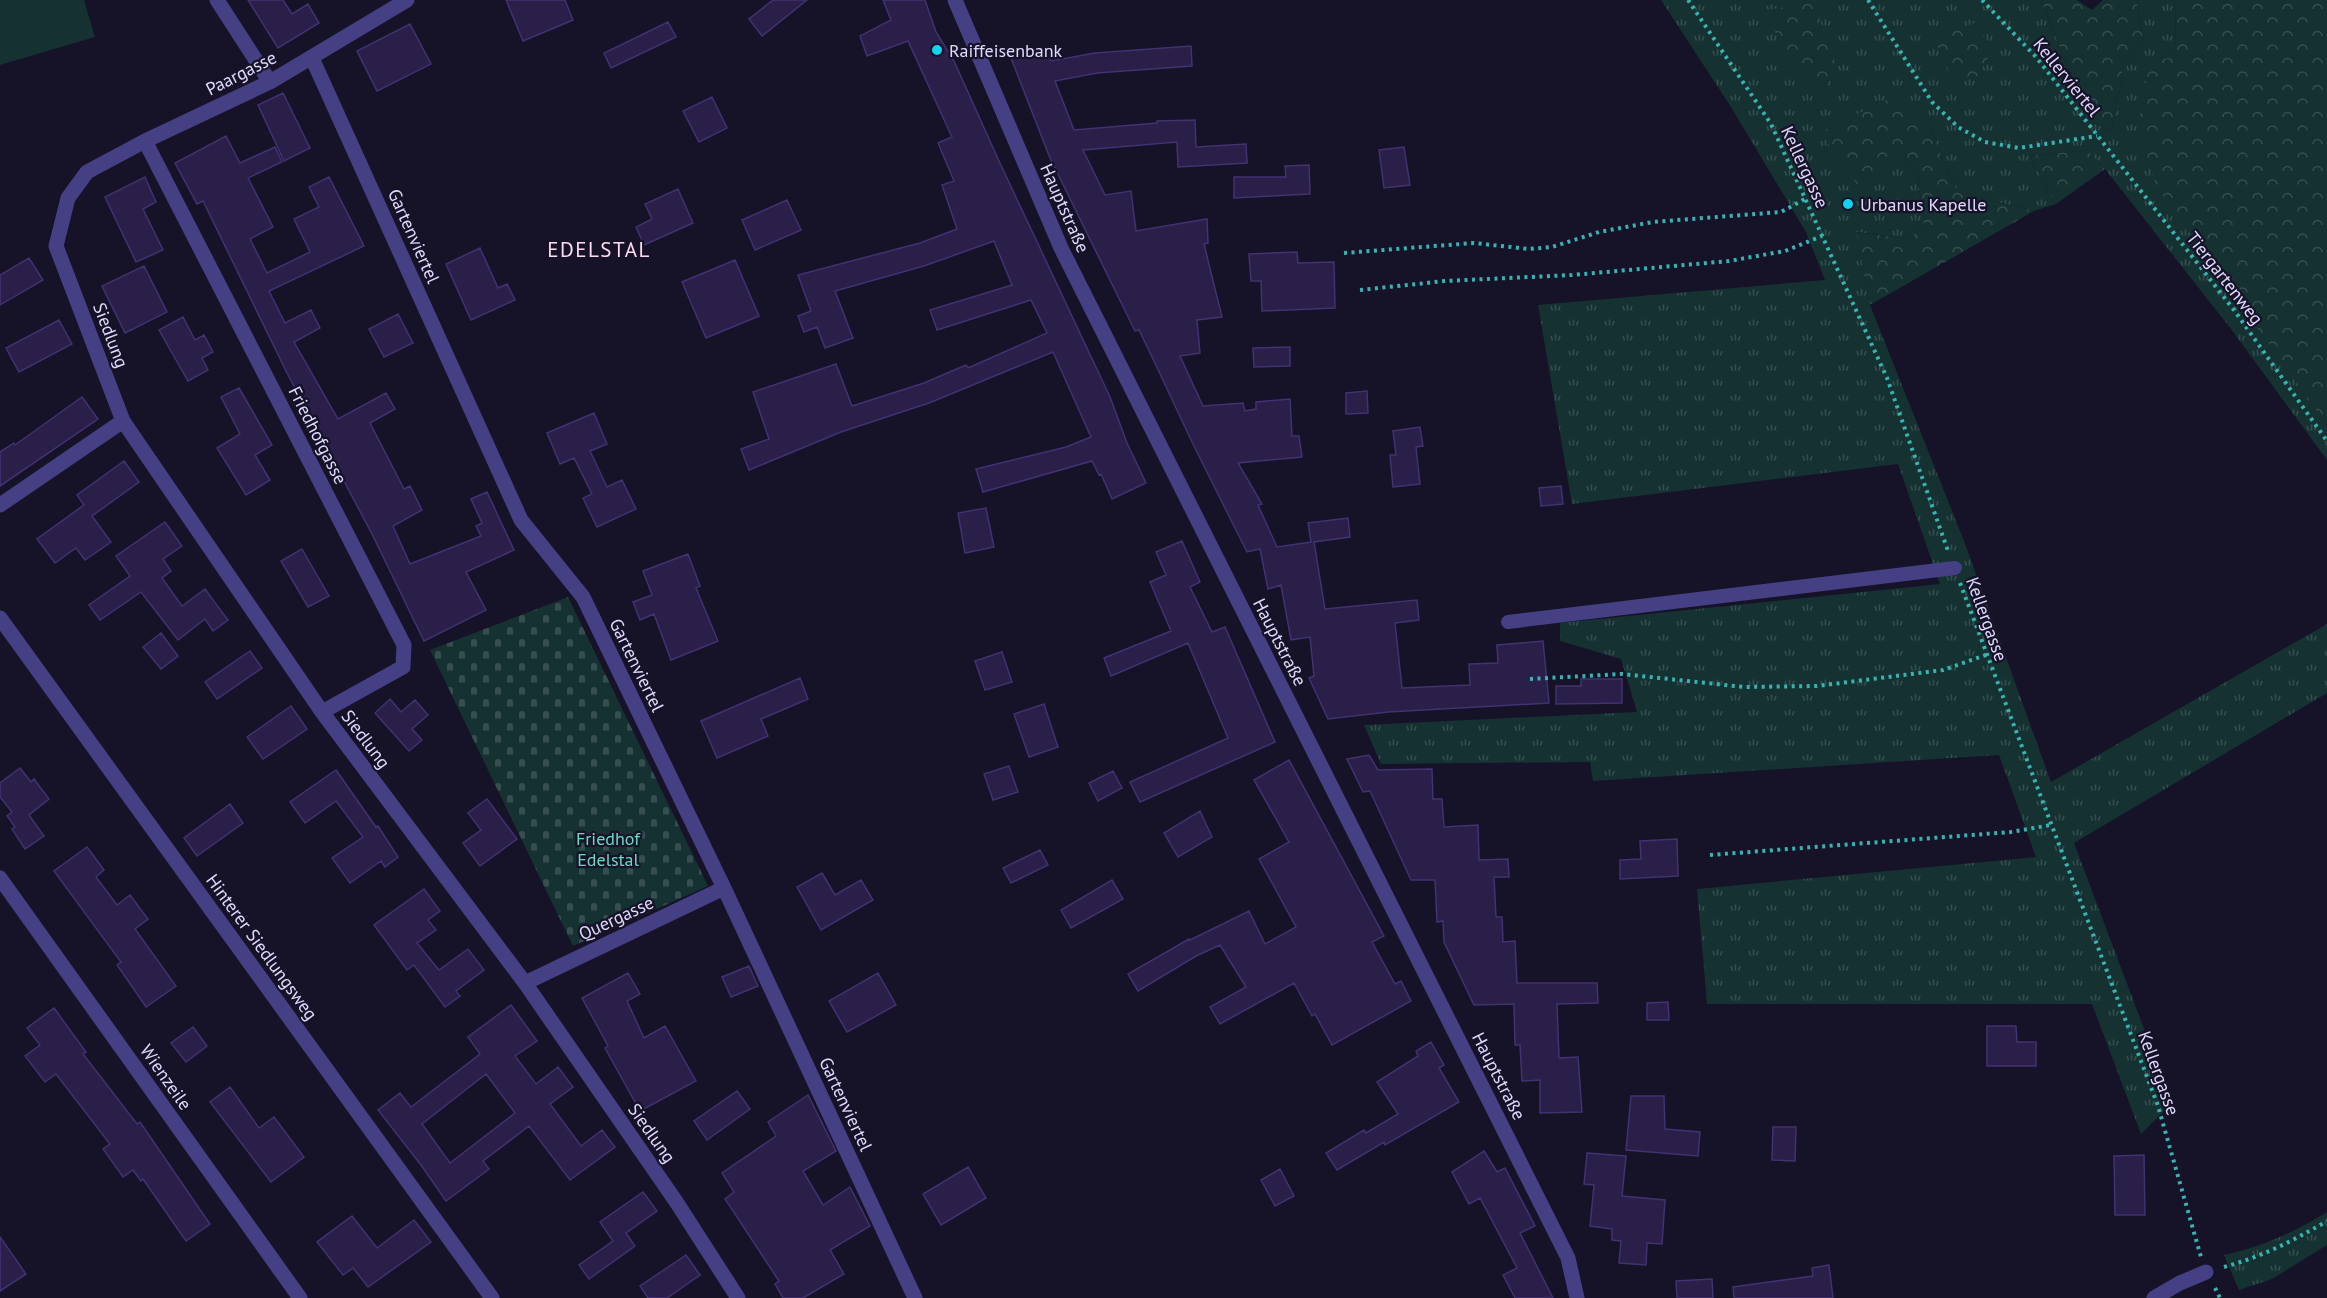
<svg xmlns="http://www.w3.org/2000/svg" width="2327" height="1298" viewBox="0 0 2327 1298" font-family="'PT Sans',sans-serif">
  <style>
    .grass { fill: url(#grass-tufts) }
    .forest { fill: url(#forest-crowns) }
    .cemetery { fill: url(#cemetery-stones) }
    .garden { fill: #153131 }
    .building { fill: #291f48; stroke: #413272; stroke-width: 1.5; fill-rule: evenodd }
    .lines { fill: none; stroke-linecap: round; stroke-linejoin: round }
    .path { stroke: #37b4b2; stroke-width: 4; stroke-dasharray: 3 4.5; stroke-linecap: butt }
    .service { stroke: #453f84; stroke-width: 14 }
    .minor { stroke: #453f84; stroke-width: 15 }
    .poi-dot { fill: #12d2f2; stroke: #161228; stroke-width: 2 }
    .labels { text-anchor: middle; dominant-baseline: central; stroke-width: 4.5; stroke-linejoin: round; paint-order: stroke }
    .poi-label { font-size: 18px; fill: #e0dafd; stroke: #161228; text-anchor: start }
    .street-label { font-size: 18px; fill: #e0dafd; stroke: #161228 }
    .park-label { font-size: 18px; fill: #69dac2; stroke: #161228 }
    .quarter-label { font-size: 21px; letter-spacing: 1.5px; fill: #fddcf0; stroke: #161228 }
  </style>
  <defs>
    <pattern id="grass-tufts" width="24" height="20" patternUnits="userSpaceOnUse" patternTransform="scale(1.5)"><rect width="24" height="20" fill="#153131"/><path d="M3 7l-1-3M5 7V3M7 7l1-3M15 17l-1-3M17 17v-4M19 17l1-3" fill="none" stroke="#374e50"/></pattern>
    <pattern id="forest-crowns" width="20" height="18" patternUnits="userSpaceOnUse" patternTransform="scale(1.5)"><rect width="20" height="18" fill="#153131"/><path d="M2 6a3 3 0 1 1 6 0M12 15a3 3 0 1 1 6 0" fill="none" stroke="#374e50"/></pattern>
    <pattern id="cemetery-stones" width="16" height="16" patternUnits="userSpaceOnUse" patternTransform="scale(1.5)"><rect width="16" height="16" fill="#153131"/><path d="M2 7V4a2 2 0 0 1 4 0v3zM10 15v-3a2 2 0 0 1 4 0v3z" fill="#374e50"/></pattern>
  </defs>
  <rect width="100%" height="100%" fill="#161228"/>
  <!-- grass -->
  <path class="grass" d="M1661,0h380l47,119 23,12 13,-67 19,-23 -6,-41h39l-1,58 76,258 76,109v35l-96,-131 -126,-160 -18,-19 -57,6 26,48 -22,7 -77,-19 -27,-63 -39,22 26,22 7,53 -16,13 -51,-7 13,73 94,236 87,241 276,-158v69l-253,150 98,260 -31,31 -49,-130h-385l-10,-115 339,-32 -37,-102 -406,26 -3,-19 -209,2 -17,-39 273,-13 -16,-53 -61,-18v-18l380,-39 -42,-120 -326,40 -34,-199 287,-25 -19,-48 -75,-125z
    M2327,1212v33l-55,34 -33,11 -15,-35c37,-8 71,-23 103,-43z"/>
  <!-- forest -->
  <path class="forest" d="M2041,0h36l15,10 11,-10h34l6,41 -19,23 -13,67 -23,-12z
    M2176,0h151v425l-171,-239 -18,-59 11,-65 26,-5z
    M1814,3l22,62 -10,24 -39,-30 -22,-49z
    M1974,23l19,26 -15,27 -26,2 -18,-40z
    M1891,98l39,31 27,63 77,19 -164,94 -14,-73 52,7 16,-13 -7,-53 -26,-21 -32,35 -39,-55z
    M2087,150l18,19 -49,35 -26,-48z"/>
  <!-- cemetery -->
  <path class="cemetery" d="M568,597l140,289 -135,60 -143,-296z"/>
  <!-- garden -->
  <path class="garden" d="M0,0h84l11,37 -95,28z"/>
  <!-- building -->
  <path class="building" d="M248,0h35l9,14 16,-10 11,19 -41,25z
    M506,0h59l8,20 -50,21z
    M773,0h34l-45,36 -13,-17z
    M883,0h42l11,32 18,29 45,100 111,236 17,46 19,40 -34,16 -11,-25 -2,1 -7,-14 -109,31 -7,-23 90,-22 25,-10 -38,-85 -124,51 -88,29 -92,38 -8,-21 28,-10 -16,-47 83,-28 16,42 72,-23 42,-18 2,3 79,-35 -16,-33 -94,30 -7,-20 82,-25 -18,-44 -70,25 -89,25 18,47 -28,10 -8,-21 -13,5 -6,-16 13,-5 -13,-36 122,-32 37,-14 -15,-44 12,-4 -16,-38 14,-6 -44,-96 -41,15 -7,-20 31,-16z
    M668,22l8,15 -65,31 -7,-15z
    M410,24l21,40 -54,27 -20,-40z
    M1191,46l1,20 -95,7 -42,8 19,49 83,-7v-2l38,-1 1,27 50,-3 1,19 -69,4 -1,-25 -94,8 22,45 26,-4 5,40 71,-12 1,24 -4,1 18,73 -25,3 3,33 -20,3 23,50 40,-3 2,8 11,-2v-7l34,-3 2,37h7l3,21 -64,6 24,41 -4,1 19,42 34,-5 -3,-19 40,-5 2,19 -36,5 11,67 92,-9 2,20 -24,3 7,65 68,-3 -1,-21 29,-1 -1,-18 46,-4 6,62 -161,9 -60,7 -19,-41 5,-2 -4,-39 -19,3 -10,-55 -13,4 -8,-40 -13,3 -55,-110 -39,-83 -14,-29 -4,1 -85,-173 -39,-100 34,-9 6,12 44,-8z
    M283,93l27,55 -26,13 -26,-56z
    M712,97l15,31 -28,14 -16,-31z
    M226,136l14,27 35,-16 7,15 -34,16 25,49 -23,12 17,34 43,-21 -16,-33 25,-12 -10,-20 20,-10 35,69 -95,45 16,32 26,-13 9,18 -26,14 44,77 48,-26 9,16 -25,14 34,66 6,-3 12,24 -29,16 17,38 71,-28 -5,-10 6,-3 -11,-24 16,-7 27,58 -48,22 20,38 -62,31 -51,-105 -86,-163 -84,-172 -6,3 -22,-41z
    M1404,147l6,38 -26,3 -5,-38z
    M1309,165l1,29 -76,4v-21h52l-1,-11z
    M145,177l11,25 -13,7 20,41 -27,12 -31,-65z
    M678,189l15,34 -49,22 -8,-18 16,-8 -7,-15z
    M787,200l14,30 -46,20 -13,-30z
    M480,248l18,40 9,-4 8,16 -44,20 -25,-56z
    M1297,252l1,11 36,-1 1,46 -73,3 -1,-30h-10l-2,-27z
    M29,258l14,22 -43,25v-30z
    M735,260l24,56 -53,22 -24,-56z
    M144,266l23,46 -42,21 -23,-47z
    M398,314l15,29 -29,14 -15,-28z
    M183,317l12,23 9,-5 9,17 -11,6 6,12 -20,11 -29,-51z
    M59,320l13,24 -53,28 -13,-24z
    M1290,347v19l-36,1 -1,-19z
    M239,388l33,57 -17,10 15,25 -24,15 -29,-47 23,-14 -19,-37z
    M1367,391l1,22 -22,1v-21z
    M82,397l16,22 -98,67v-34l14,-9 1,2z
    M594,413l13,31 -17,7 17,36 15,-7 14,29 -39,18 -14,-29 9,-4 -18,-36 -14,6 -13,-31z
    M1420,427l3,19 -7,1 4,37 -27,3 -3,-32h6l-3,-24z
    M124,461l15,21 -47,34 19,26 -26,18 -9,-12 -21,15 -18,-24 47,-34 -7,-10z
    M1561,486l2,18 -22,2 -2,-18z
    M986,508l8,39 -29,6 -7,-40z
    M165,522l17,24 -19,13 8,12 -9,7 20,28 23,-17 23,31 -15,11 -8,-12 -27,21 -37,-48 -41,28 -11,-15 41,-29 -14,-20z
    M1182,541l18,41 -10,5 22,45 13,-5 50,115 -135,60 -10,-20 98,-44 -40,-95 -77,33 -7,-18 67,-27 -21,-49 16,-7 -10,-23z
    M302,549l27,47 -21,11 -27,-46z
    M688,554l12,32 -4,2 22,53 -47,19 -17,-46 -14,6 -7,-18 19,-7 -9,-24z
    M161,633l17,23 -17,13 -18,-22z
    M250,651l12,17 -45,31 -12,-17z
    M1002,652l10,30 -27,8 -10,-29z
    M800,678l8,21 -47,20 7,17 -51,22 -16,-37z
    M1581,679h41v24l-66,1v-18h25z
    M390,699l11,13 14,-12 13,15 -16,14 10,11 -13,11 -34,-38z
    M1044,704l14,43 -29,10 -15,-43z
    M291,706l16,23 -44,30 -16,-22z
    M1369,755l9,15 54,-1 1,30h9l2,28 34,-2 1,35 29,-1 1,18h-15l2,40h6l1,25 12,-1 2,42h80l1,20 -41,1 2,54 19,-1 4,55 -42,1v-33l-18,1 -2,-36h-5l-1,-41 -40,1 -30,-63 -1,-21 -6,1 -2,-42h-24l-41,-89 -7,1 -16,-33z
    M1289,760l95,176 -12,6 23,42 6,-3 10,20 -79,44 -17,-31 -3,2 -18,-33 -74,41 -10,-17 36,-20 -26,-42 -24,11 -58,35 -10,-17 61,-35 1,1 59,-29 16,33 31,-17 -37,-68 30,-17 -35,-62z
    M1009,766l9,26 -25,8 -9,-26z
    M20,768l11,14 3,-3 15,20 -20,16 15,21 -19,13 -13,-20 3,-2 -8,-11 5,-4 -12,-15v-14z
    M336,770l40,57 2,-1 20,31 -13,10 -4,-6 -31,22 -18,-25 31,-21 -27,-36 -31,22 -15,-21z
    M1113,771l9,17 -24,13 -9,-18z
    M487,799l30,40 -37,27 -17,-23 18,-13 -13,-17z
    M230,804l13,19 -46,33 -13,-18z
    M1200,811l12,26 -34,20 -14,-24z
    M1677,839l1,37 -58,3v-19l21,-1 -1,-18z
    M87,847l17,23 -8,7 21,28 13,-10 18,24 -13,10 41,57 -30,21 -29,-42 4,-3 -67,-91z
    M1040,850l8,15 -37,18 -8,-15z
    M822,873l13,22 26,-15 12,20 -52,30 -24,-43z
    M1112,880l11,19 -52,29 -10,-18z
    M424,889l16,22 -12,9 8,10 -19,13 22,27 29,-21 16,21 -28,21 4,5 -15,11 -31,-42 -7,5 -33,-45z
    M749,966l9,20 -27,11 -9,-20z
    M628,973l12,21 -13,7 17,37 21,-12 31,55 -56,30 -35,-63 3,-2 -26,-48z
    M878,973l18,32 -49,27 -18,-31z
    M1668,1002l1,18h-22v-17z
    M511,1005l26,36 -22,15 21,28 22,-17 15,20 -23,17 31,42 21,-16 13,17 -45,33 -41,-54 -46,35 6,8 -43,32 -25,-36 -43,-55 22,-17 11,14 69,-53 -12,-17zM486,1074l29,39 -65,50 -28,-39z
    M54,1008l32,44 -3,2 54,70 3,-2 70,102 -24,17 -43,-62 -2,2 -8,-11 -10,7 -20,-28 7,-5 -54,-70 -11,8 -20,-26 15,-11 -13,-17z
    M1987,1026h29l1,16h19v24h-49z
    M193,1027l14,19 -21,16 -15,-19z
    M1431,1042l13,23 -5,3 20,34 -74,43 -1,-3 -47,28 -11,-17 38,-23 2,3 32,-19 -21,-32 41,-26 -2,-5z
    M230,1087l29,41 15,-11 30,40 -33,25 -61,-80z
    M737,1091l13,18 -43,31 -13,-19z
    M808,1095l28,56 -33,20 20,34 27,-18 20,39 -40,24 14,24 -41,24h-20l-8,-14 4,-3 -54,-82 9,-7 -12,-19 54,-37 -8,-14z
    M1631,1096h33l1,33 35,3 -2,24 -72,-6z
    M1773,1127h23l-1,34 -23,-1z
    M1484,1151l13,21 8,-4 30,58 -15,7 33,65h-38l-12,-23 14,-7 -37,-70 -11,6 -17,-32z
    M1587,1153l39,3 -4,40 43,4 -3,44 -15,-1 -1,22 -27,-2 2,-22 -9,-1v-11l-22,-3 4,-41 -10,-1z
    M2144,1155l1,60h-30l-1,-59z
    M968,1167l18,31 -45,27 -18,-31z
    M1280,1169l14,27 -19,10 -14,-26z
    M643,1192l14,19 -31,22 9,13 -46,33 -10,-14 34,-24 -13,-19z
    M352,1216l25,32 37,-28 17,22 -63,45 -15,-19 -10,7 -26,-33z
    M0,1237l26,37 -26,17z
    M686,1255l14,20 -33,23h-19l-8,-12z
    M1829,1265l4,33h-99l-1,-11 80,-11 -1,-8z
    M1712,1279l1,19h-36l-1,-17z"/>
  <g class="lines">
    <!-- path -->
    <path class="path" d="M1688,0l83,124 116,254 61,173
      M1868,0l64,102 26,25 27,15 34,6 78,-12
      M1982,0l54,57 198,253 93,131
      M1344,253l130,-10 55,6 23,-2 47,-15 54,-10 128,-10 24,-13
      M1360,290l85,-9 127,-6 157,-14 56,-10 37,-15
      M1960,583l198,523 43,151
      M1530,679l92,-5 122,13 73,-1 126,-16 43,-15
      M1710,855l301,-23 40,-7
      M2224,1267c37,-10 69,-26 103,-46
      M2215,1288l5,10"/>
    <!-- service -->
    <path class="service" d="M1508,622l447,-54"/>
    <!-- minor -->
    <path class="minor" d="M217,0l53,82
      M407,0l-137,82 -125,59 -58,31 -19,26 -12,48 67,175 199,291 203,271 152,220 61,95
      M955,0l106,248 507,1010 9,40
      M312,58l209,462 62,77 141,291 191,410
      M145,141l259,504 -1,22 -81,45
      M0,505l123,-84
      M0,618l492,680
      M0,878l300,420
      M525,983l199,-95
      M2154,1298l26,-15 26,-11"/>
  </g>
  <!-- markers -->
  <g class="poi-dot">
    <circle cx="937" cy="50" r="6"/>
    <circle cx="1848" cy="204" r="6"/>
  </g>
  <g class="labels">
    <!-- poi labels -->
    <g class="poi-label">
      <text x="949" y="50">Raiffeisenbank</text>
      <text x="1860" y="204">Urbanus Kapelle</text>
    </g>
    <!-- street labels -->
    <g class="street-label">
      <text transform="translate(241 73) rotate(-27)">Paargasse</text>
      <text transform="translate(2067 77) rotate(51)">Kellerviertel</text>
      <text transform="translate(1805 167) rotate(65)">Kellergasse</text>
      <text transform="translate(1065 208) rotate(66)">Hauptstraße</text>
      <text transform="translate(414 236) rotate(66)">Gartenviertel</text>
      <text transform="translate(2225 278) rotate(52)">Tiergartenweg</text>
      <text transform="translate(111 335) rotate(69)">Siedlung</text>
      <text transform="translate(318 435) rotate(63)">Friedhofgasse</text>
      <text transform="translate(1987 619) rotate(70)">Kellergasse</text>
      <text transform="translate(1280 642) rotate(63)">Hauptstraße</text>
      <text transform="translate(637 665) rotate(64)">Gartenviertel</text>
      <text transform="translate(366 739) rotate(53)">Siedlung</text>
      <text transform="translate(616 918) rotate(-25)">Quergasse</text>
      <text transform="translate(262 947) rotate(54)">Hinterer Siedlungsweg</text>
      <text transform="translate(2159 1073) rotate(70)">Kellergasse</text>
      <text transform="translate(1499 1076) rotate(63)">Hauptstraße</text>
      <text transform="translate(166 1077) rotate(55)">Wienzeile</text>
      <text transform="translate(846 1104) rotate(65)">Gartenviertel</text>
      <text transform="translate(652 1133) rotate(55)">Siedlung</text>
    </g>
    <!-- park labels -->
    <g class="park-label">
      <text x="608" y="838">Friedhof<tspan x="608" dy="21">Edelstal</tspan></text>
    </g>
    <!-- quarter labels -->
    <g class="quarter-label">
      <text x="599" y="249">EDELSTAL</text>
    </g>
  </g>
</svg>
